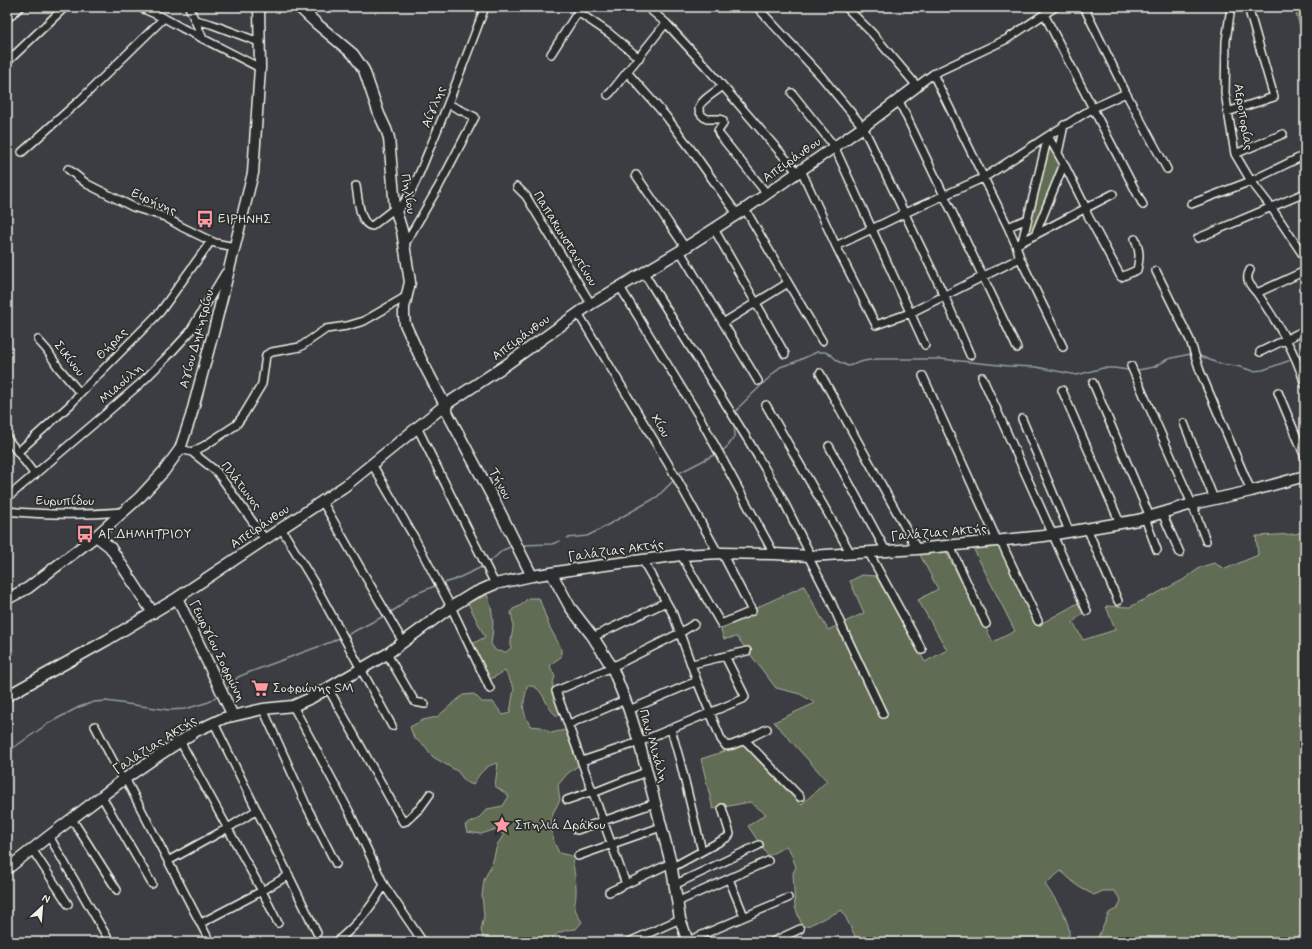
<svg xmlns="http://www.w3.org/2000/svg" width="1312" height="949" viewBox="0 0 1312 949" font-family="Mynerve,sans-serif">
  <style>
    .green { fill: #606c52; stroke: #aaae9d }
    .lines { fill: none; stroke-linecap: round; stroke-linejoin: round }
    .stream { stroke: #8e9e9f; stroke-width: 1.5 }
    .street-casing { stroke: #f4f1e8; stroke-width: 10 }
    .secondary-casing { stroke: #f4f1e8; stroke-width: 13 }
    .street { stroke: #2a2d2e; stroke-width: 7 }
    .secondary { stroke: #2a2d2e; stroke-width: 10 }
    .labels { text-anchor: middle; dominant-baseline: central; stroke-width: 3.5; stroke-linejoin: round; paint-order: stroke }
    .street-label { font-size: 13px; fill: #f4f1e8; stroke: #2a2d2e }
    .poi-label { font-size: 13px; fill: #f4f1e8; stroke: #2a2d2e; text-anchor: start }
  </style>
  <rect width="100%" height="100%" fill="#3b3d43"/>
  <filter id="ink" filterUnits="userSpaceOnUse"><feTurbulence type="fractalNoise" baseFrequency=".025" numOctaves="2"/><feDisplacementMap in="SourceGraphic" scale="8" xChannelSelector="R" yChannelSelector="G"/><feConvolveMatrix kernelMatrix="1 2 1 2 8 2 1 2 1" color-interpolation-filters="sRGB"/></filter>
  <g filter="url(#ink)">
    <!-- green -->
    <path class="green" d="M1294,7h11v36z
      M1049,141l12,23 -28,69 -7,4z
      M1305,531v411h-207l-1,-3 12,-26 9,-5 3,-8 -7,-9h-11l-9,4 -15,-8 -18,-16 -16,13c9,14 26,36 24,52l-8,6h-180l-2,-2 -5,2h-16l-16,-32 -39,18 -8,-21 -2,-34 3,-6 -6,-16 -4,-5 -18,10 -20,-30 18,-12 -16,-12 -37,7 -12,-50 42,-14 58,60 26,-24 -53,-59 41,-19 -15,-9 -24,-6 -39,-51 -13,2 -4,-12 42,-22 42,-19 24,44 36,-17 -14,-32 12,-6 14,1 49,86 22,-12 -29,-50 20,-11 -19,-36 26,-3 48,92 22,-11 -43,-85 25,-1 4,4 36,77 41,-23 5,10 -10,9 10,18 32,-10 -9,-24 24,1 53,-27 18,-13 13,-4 11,6 33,-14 -2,-19 39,-2z
      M487,595c7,18 7,30 4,49l5,7 10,1 5,-4c-1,-14 5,-20 0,-35l2,-4 7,-3 8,-8h11l10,28 12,22v9l-6,4 -5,5 5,11c-6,13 1,25 6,38l-4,1c-13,-9 -13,-32 -30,-30 0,6 -3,11 -3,17 -2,8 3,16 6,23l11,1 10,6 14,-3 14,35 -12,9 -9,11 2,15 -7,13 -2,14 3,15 5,11 13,3c1,11 4,22 4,32 1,17 -6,16 6,34l-6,7c-11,1 -21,3 -27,13h-65l-3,-12 3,-14 -2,-21 2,-15 9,-19 4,-16 7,-11 -10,-4 -13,4 -14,-2 -2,-7 13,-6 9,-10 16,-3 6,-10 -14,-10 3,-23c-13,2 -19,11 -25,22l-7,-3 -9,-11 -24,-14 -8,-11 -11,-8 -4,-11 13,-7 14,-3 26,-22 11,-1 8,8h11l10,13 7,-2 4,-25 -9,-17 -16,9 -17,-36 13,-7 -17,-34z"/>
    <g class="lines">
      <!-- stream -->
      <path class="stream" d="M1200,356l20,8 17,2 16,5 10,-1 28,-10
        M1300,358l5,-1
        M1138,370l16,-3 14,-8 22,-5
        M735,414l5,-8 40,-39 15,-5 22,-10h8l6,3 8,7 9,4 16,-5 13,-2h64l68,7 27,1 41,8 26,-7h11l14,2
        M721,452l7,-6 7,-10 -1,-13
        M678,476l3,-4 35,-18
        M567,538l20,-2 10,-5 60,-34 17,-17
        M521,545l31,-1 8,-3
        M487,564l16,-14 10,-4
        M444,583l10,-3 30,-14
        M389,613l10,-6 11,-11 25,-10
        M345,636l41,-21
        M226,690l12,-13 12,-5 81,-30 10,-5
        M7,759l6,-11 36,-25 30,-16 15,-5 12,-1 63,9 16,-1 24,-7 9,-7"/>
      <!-- street casing -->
      <g class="street-casing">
        <path id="street" d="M139,7l25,11 18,10 78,40
          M189,7l14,32
          M647,7l19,16 43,47 89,103
          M757,7l64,69 42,51 81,168 26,60
          M846,7l26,26 45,53 16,-12 74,-35 48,-32
          M1084,7l42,86 41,76
          M1231,7l-5,34 -1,52 10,61 16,27 20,26 34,51
          M578,12l31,21 30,25
          M1044,14l99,191
          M7,19l13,-12
          M195,20l16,4 48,18
          M551,54l30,-47
          M7,62l58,-55
          M627,72l38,43 28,37 44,62
          M723,86c-5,4 -25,16 -24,23 0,4 4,8 8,10h13l3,2v3l-5,7 1,3 48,60
          M792,93l42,53 91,199
          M608,95l3,-3 55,-69
          M899,101l118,247
          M1227,112l47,-15 -26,-90
          M22,152l59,-53 83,-81
          M1058,153l6,-28
          M1235,154l48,-20
          M68,169l19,15 46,23 32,10 17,10 33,16 20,4
          M801,170l35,76 40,79 34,-12 110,-55 -4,-13 -8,-18 -75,-153
          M636,175l49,72
          M356,186c2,10 3,39 16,40l23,-18
          M517,187l9,9 65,108
          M1113,194l-27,14 1,6 34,63 16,-7c3,-13 3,-19 -2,-31
          M1191,204l60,-23 52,-25
          M745,209l77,132
          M396,212c15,-14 25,-43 33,-62 20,-47 38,-95 56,-143
          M1008,227l19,-8
          M714,229l71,125
          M1035,235l29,-71
          M1198,238l107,-45
          M1022,242l26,-106 45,-28 33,-15
          M405,244l34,-58 36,-69 -27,-13
          M836,246l69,-33 80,-36 63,-41 16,28 22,44 -70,37
          M680,251l78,130
          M1020,258l43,89
          M1250,270c-6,10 1,16 7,23
          M1156,271l34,69 10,31 51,120
          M1305,271l-48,22c19,28 39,59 48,92
          M644,273l104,167 32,54 31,62
          M620,287l80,131 74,136
          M578,313l98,164 42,76
          M723,323l65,-40
          M38,340l9,10 11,17 22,26
          M1260,352l45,-22
          M1131,366l61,138 14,37
          M820,373l97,176
          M923,376l74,164 6,6 35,75
          M982,377l105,234
          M1093,383l57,134
          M1062,390l58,133
          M1278,392l27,65
          M766,405l84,147
          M1022,419l47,112
          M1184,423l30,76
          M417,427l78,157
          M7,438l28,37
          M829,446l57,105
          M180,449l12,3 12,-6 32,-21 8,-11 18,-30 4,-29 6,-3 28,-5 26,-18 21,-3 17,-5 43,-25
          M18,452l53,-48 9,-11 80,-81 51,-71
          M192,452l25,20 48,67
          M372,464l42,73 37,70 39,82
          M7,498l96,-82 38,-33 26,-26 22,-24 36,-60
          M322,501l81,141
          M7,511c38,4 78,4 116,1
          M1162,513l18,40
          M1145,518l12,32
          M281,528l32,53 79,145
          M1087,528l31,73
          M950,546l36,78
          M869,553l53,97
          M681,555l40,69 31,-13 -30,-58
          M808,556l22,43 13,30 40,85
          M643,561l30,53 24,67 24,58 5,7 6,-1 13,-5 55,57
          M593,637l73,-35
          M387,654l28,48 10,2
          M692,664l55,-13
          M328,688l75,134 3,-1 14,-13 10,-14
          M293,706l56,105 35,74c-12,22 -28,41 -48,57
          M263,709l45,100 28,55
          M629,710l68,-29
          M214,723l103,210
          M569,724l56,-24
          M95,726l28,54
          M671,729l9,32 22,90
          M745,740l22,-11
          M180,741l82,150 16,32
          M582,761l57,-19 104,-43 2,-2 -1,-3 -19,-38
          M125,778l85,164
          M593,793l53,-21
          M102,797l50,87
          M567,800l26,-9
          M72,819l45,71
          M577,830l78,-27
          M49,836l61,106
          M32,849l36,55
          M578,856l83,-29
          M168,861l60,-33 29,-18
          M671,863l-45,21 -70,-193 56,-24 68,-34 14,-9
          M671,868l57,-31 2,-3 -8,-26
          M729,879l15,37
          M384,885l39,57
          M674,885l85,-40
          M609,892l17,-8
          M677,902l91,-41
          M201,923l61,-32 27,-16
          M688,941l100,-43
          M629,942l51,-23
          M772,942l28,-13"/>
      </g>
      <!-- secondary casing -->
      <g class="secondary-casing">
        <path id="secondary" d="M299,7l18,17 36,30 11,16 15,44 7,15 3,9 6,70 7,23 8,51 -6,26v8l1,8 16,35 24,46 3,9 47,88 37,74
          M96,536l14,11 43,66
          M552,574l18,33 23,30 19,30 17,43 10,32 32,121 9,56 8,23
          M177,598l56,118
          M7,599l21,-11 68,-52 44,-39 24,-26 16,-22 11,-33 25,-94 37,-149 7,-105 -1,-61
          M7,696l100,-56 70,-42 168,-112 100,-81 58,-38 88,-63 89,-53 65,-42 118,-82 54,-41
          M7,869l42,-33 74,-56 35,-24 38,-25 28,-13 39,-9 30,-3 18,-8 76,-44 64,-47 21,-13 23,-10 37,-8 50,-8 99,-13 41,-2 52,1 37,2 106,-7 127,-13 94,-16 54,-16 59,-13 54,-15"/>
      </g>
      <!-- street -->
      <use href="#street" class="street"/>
      <!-- secondary -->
      <use href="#secondary" class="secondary"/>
    </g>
  </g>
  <!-- icons -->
  <defs>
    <g id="bus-bare" transform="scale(1.38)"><path d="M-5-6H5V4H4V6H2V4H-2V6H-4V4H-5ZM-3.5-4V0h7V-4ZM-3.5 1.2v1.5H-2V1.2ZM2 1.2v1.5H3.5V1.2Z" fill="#ff9aa2" stroke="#2a2d2e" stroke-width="2.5" paint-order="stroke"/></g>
    <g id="supermarket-bare" transform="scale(1.38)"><path d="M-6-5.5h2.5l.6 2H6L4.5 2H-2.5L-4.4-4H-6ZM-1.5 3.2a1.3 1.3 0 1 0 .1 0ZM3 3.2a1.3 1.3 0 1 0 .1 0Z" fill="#ff9aa2" stroke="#2a2d2e" stroke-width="2.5" paint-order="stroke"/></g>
    <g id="sight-bare" transform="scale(1.38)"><path d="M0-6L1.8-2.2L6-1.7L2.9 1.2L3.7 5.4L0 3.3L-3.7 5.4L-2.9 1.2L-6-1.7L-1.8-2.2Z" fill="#ff9aa2" stroke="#2a2d2e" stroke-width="2.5" paint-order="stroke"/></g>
  </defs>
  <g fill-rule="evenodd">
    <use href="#bus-bare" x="205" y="219"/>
    <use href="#bus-bare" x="85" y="534"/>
    <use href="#supermarket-bare" x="260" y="688"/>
    <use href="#sight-bare" x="502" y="825"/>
  </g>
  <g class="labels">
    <!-- street labels -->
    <g class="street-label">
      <text transform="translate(434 107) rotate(-68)">Αίγλης</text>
      <text transform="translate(1243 117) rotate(81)">Αεροπορίας</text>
      <text transform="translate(792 160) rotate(-35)">Απειράνθου</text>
      <text transform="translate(408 194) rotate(81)">Πηλίου</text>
      <text transform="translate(154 202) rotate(24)">Ειρήνης</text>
      <text transform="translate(565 239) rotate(58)">Παπακωνσταντίνου</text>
      <text transform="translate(521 338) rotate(-36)">Απειράνθου</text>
      <text transform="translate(197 339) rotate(-75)">Αγίου Δημητρίου</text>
      <text transform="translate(112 344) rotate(-46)">Θήρας</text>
      <text transform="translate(69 359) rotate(52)">Σικίνου</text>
      <text transform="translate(121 384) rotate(-42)">Μιαούλη</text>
      <text transform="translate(660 426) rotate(59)">Χίου</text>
      <text transform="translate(500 484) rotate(62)">Τήνου</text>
      <text transform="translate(241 486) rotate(52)">Πλάτωνος</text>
      <text x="65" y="501">Ευρυπίδου</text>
      <text transform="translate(260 527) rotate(-34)">Απειράνθου</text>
      <text transform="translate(939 533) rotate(-5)">Γαλάζιας Ακτής</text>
      <text transform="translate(616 551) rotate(-8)">Γαλάζιας Ακτής</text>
      <text transform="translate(217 651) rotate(64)">Γεωργίου Σοφρώνη</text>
      <text transform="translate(155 745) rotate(-33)">Γαλάζιας Ακτής</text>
      <text transform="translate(653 746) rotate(74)">Παν. Μιχάλη</text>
    </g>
    <!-- poi labels -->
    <g class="poi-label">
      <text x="218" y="219">ΕΙΡΗΝΗΣ</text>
      <text x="98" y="534">ΑΓ.ΔΗΜΗΤΡΙΟΥ</text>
      <text x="273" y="688">Σοφρώνης SM</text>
      <text x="515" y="825">Σπηλιά Δράκου</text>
    </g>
  </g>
  <!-- margin -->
  <rect width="1312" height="949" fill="none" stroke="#2a2d2e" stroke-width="24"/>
  <rect x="12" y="12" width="1288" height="925" fill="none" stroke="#f4f1e8" stroke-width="1.5" filter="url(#ink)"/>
  <!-- north arrow -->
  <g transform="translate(42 907) rotate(26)" stroke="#2a2d2e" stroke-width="3" paint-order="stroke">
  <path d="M0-3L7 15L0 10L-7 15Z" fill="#f4f1e8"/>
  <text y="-6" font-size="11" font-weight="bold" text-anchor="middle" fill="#f4f1e8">N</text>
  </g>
</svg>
